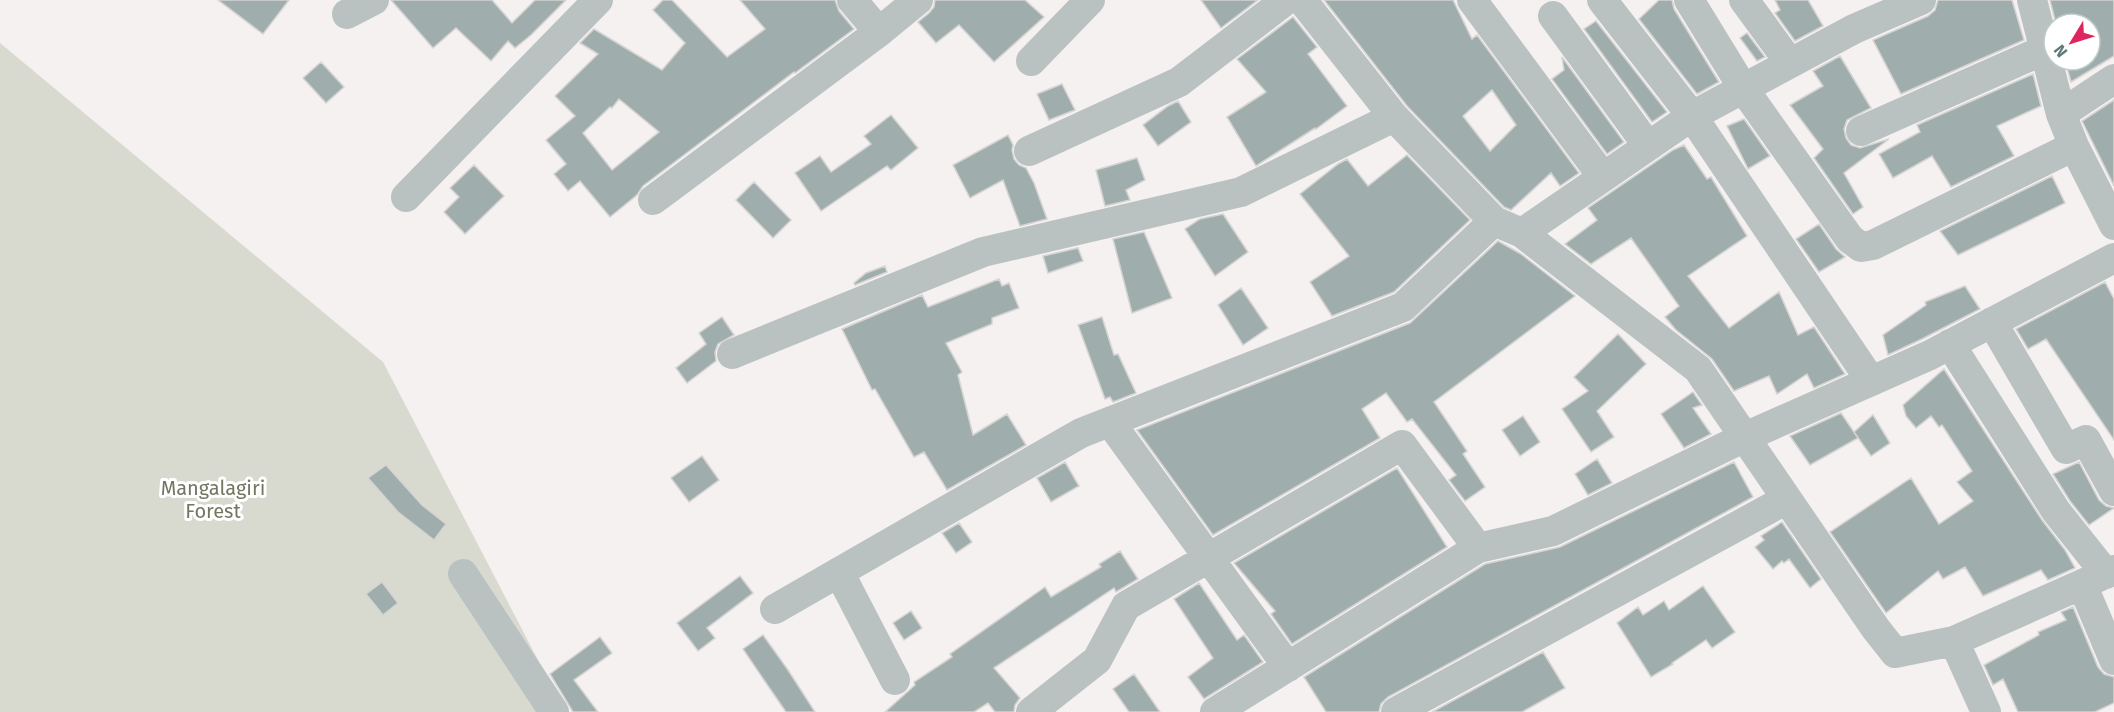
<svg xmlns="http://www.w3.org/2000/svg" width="2114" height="712" viewBox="0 0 2114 712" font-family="'Fira Sans',sans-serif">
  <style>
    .green { fill: #d8d9cf }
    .building { fill: #9faeac; stroke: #d5d4d2; stroke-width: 1.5; fill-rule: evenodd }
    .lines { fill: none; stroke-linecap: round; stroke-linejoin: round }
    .minor { stroke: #bac2c1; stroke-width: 30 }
    .labels { text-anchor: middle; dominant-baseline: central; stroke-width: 6; stroke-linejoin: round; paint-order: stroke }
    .park-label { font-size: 20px; fill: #727762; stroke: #fff }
  </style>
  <rect width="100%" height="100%" fill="#f4f1f0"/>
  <!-- green -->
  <path class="green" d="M0,43l383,319 182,350h-565z"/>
  <!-- building -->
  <path class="building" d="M218,0h71l-26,34z
    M391,0h101l20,23 23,-23h31l-35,35 -16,13 -7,-7 -17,20 -35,-33 -23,20z
    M663,0h9l55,57 38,-28 -25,-29h95l4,11 15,18 -59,44 -1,-1 -151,114 -6,9 -27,22 -30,-36 -12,10 -14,-17 12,-10 -20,-24 29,-24 -20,-20 43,-42 -18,-11 14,-14 68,41 23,-27 -32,-33zM619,99l40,33 -47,38 -29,-37 27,-26 2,1z
    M935,0h90l19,17 -50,45 -35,-37 -23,18 -18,-21 11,-9 5,-6z
    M1201,0h57l-37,28z
    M1324,0h129l19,39 5,-4 102,138 -19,13 -9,-13 -40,37 -7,-3 -97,-101zM1492,90l24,35 -26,26 -27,-35z
    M1659,0h13l2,9 45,73 -22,12 -58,-75z
    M1775,0h33l15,26 -28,15 -20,-28 5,-3z
    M1938,0h74l12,40 -123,54 -28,-54 55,-24 7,-6z
    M2050,0h64v56l-43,26 -6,-22h25v-36h-34z
    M1293,17l24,30 -9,7 39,52 -31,23 -1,-1 -59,38 -29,-49 39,-25 -29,-33z
    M1596,21l71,91 -15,10 -68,-93z
    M1747,33l18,24 -8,4 -17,-23z
    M1840,56l31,52 -24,12 -3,9 2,9 5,7 9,3 29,-9 -45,34 19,34 -10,7 -39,-56 9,-9 -33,-44 33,-19 -10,-15z
    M1562,57l62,85 -17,12 -55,-75 12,-9z
    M321,62l23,25 -18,16 -23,-25z
    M2033,74l8,32 -44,20 17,30 -63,31 -19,-31 -39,22 -14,-24 41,-22 -3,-7z
    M1062,84l13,26 -26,10 -12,-26z
    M2114,100v86l-32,-65z
    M1178,101l13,21 -33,24 -15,-21 25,-19z
    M891,115l27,33 -27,22 -4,-4 -66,45 -26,-38 25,-17 11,16 40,-28 -7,-8z
    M1744,119l26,37 -22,13 -21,-43z
    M1008,135l5,10 -1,5 2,9 5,6 7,3 8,15 13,36 -27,7 -17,-46 -33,18 -17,-33z
    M1684,145l23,34 4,-2 36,59 -59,40 41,52 50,-36 19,43 16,-8 31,47 -31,14 -7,-14 -30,20 -8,-18 -35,15 -22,-32 -36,-29 -11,-13 14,-11 -48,-68 -40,26 -26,-20 32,-24 -9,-12 85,-58z
    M1407,155l63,65 -76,72 -62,24 -22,-34 39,-26 -49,-62 38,-30 9,-5 21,27z
    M1137,158l8,22 -19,10 4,10 -25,6 -9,-36z
    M474,165l30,31 -39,38 -21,-22 15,-15 -9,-9z
    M2052,176l13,27 -107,52 -18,-24z
    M754,182l37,38 -18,18 -37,-38z
    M1223,214l25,38 -33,24 -30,-47 15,-10z
    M1819,224l17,25 9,8 -26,15 -23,-33z
    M1144,232l28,66 -40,15 -19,-74z
    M1498,241l23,13 54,42 -141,106 33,49 -4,3 22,33 -20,14 -16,-21 7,-5 -44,-56 -5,3 -21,-29 -24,16 18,29 -167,97 -76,-105 273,-107z
    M1078,248l5,13 -35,12 -5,-17z
    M885,266l2,6 -32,13 -1,-2 12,-10z
    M999,279l3,7 7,-3 10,25 -27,10v6l-46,19 16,29 -4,3 15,60 34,-21 19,31 -79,45 -23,-38 -10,5 -39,-68 -3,1 -30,-61 80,-34 6,12z
    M2105,282l9,17v141l-68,-101 -18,10 -12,-20z
    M1965,286l15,23 -58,30 -34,16 -5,-20 43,-30 -1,-3z
    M1241,288l27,40 -25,17 -25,-40z
    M722,317l12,18 -16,9 -3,8 1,9 -29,22 -11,-15 30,-24 -7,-11z
    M1102,317l12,38 4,-1 18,39 -23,9 -3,-5 -5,2 -27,-74z
    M1618,334l28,30 -49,47 17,26 -23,15 -29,-43 26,-18 -14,-14z
    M1944,369l98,151 23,30 10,18 -27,12 -7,-10 -58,26 -18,-29 -22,12 -5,-8 -52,42 -56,-81 81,-54 28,46 34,-23 -16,-19 15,-11 -30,-46 -3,2 -8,-11 -15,12 -10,-12 -3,-11z
    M1693,392l9,13 -9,3 18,26 -27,14 -23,-34z
    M1841,413l17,25 -48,27 -20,-29z
    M1873,415l17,28 -19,13 -17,-24z
    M1523,416l17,26 -20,14 -18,-26z
    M702,456l17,24 -30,22 -18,-24z
    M1597,459l15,24 -24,12 -13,-21z
    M1065,462l14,24 -28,16 -14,-24z
    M1734,462l19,35 -365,200 -7,7 -2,8h-53l-22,-35 181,-113 75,-17z
    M2079,462l20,38 7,6 8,2 -25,17 -19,-24 -17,-27z
    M386,465l36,40 24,19 -12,16 -36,-28 -30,-34z
    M1397,468l50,79 -155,97 -21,-30 4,-3 -41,-48z
    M1782,522l39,57 -11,9 -21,-29 -5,4 -2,-2 -9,8 -18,-22 9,-7 -3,-4z
    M959,523l13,19 -16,11 -14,-20z
    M1120,551l18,28 -22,13 -2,-4 -120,80 26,30 -5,7 -1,7h-19l-7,-9 -14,9h-89l30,-27 -1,-3 38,-25 -2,-3 95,-67 6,10 50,-30 -2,-3z
    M740,576l13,17 -46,35 8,10 -17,13 -21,-28z
    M382,582l16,21 -15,12 -17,-21z
    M1199,583l38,57 7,-5 19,27 -59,37 -16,-22 25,-19 -39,-59z
    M1703,586l32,46 -23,16 -6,-8 -34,23 1,1 -22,13 -34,-54 21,-16 5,8 21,-14 5,9z
    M2073,607l25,60 6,7 10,3v26l-19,9h-77l-15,-33 -10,6 -9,-20 55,-30 -1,-3 28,-12 -5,-8z
    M911,611l11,17 -18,12 -11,-17z
    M763,635l25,35 27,42h-29l-22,-32 -21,-31z
    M600,637l12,16 -38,27 24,32h-25l-23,-38z
    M1543,652l22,36 -43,24h-90z
    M1134,674l26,38h-31l-16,-23z"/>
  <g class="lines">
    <!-- minor -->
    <path class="minor" d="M852,0l27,32
      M1302,0l92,117 100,104 28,12 176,136 178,260 19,24 59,-12 32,71
      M1472,0l131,177
      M1602,0l90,116 179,265
      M1689,0l54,88 107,151 11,8 12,-2 201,-99
      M1744,0l46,63
      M2032,0l29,114 13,32 40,79
      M347,14l27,-14
      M1553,16l95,130
      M1031,61l59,-61
      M2061,114l53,-35
      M1861,131l183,-81
      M1029,151l150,-69 107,-82
      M406,197l192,-197
      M653,200l226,-168 39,-32
      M1522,233l170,-117 162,-87 67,-29
      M1992,322l74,127 20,-9 28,51
      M1950,344l106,167 50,63
      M732,354l251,-102 258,-60 153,-75
      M1110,422l178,245
      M839,572l56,108
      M463,574l91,138
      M2082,584l32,76
      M775,609l306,-176 322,-126 91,-86
      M1954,641l160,-71
      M1031,712l66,-52 29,-54 276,-161 76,103
      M1215,712l263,-164 75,-17 192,-94 185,-82 184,-97
      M1396,712l391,-213"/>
  </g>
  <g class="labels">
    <!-- park labels -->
    <g class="park-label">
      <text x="213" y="488">Mangalagiri<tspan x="213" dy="23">Forest</tspan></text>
    </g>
  </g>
  <!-- north arrow -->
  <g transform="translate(2072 42) rotate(232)"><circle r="28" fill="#ffffff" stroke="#bfcac9" stroke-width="1.5"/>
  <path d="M0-4.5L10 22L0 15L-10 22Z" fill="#df255f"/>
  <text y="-9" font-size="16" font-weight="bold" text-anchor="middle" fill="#5f7a78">N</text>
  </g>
</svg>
